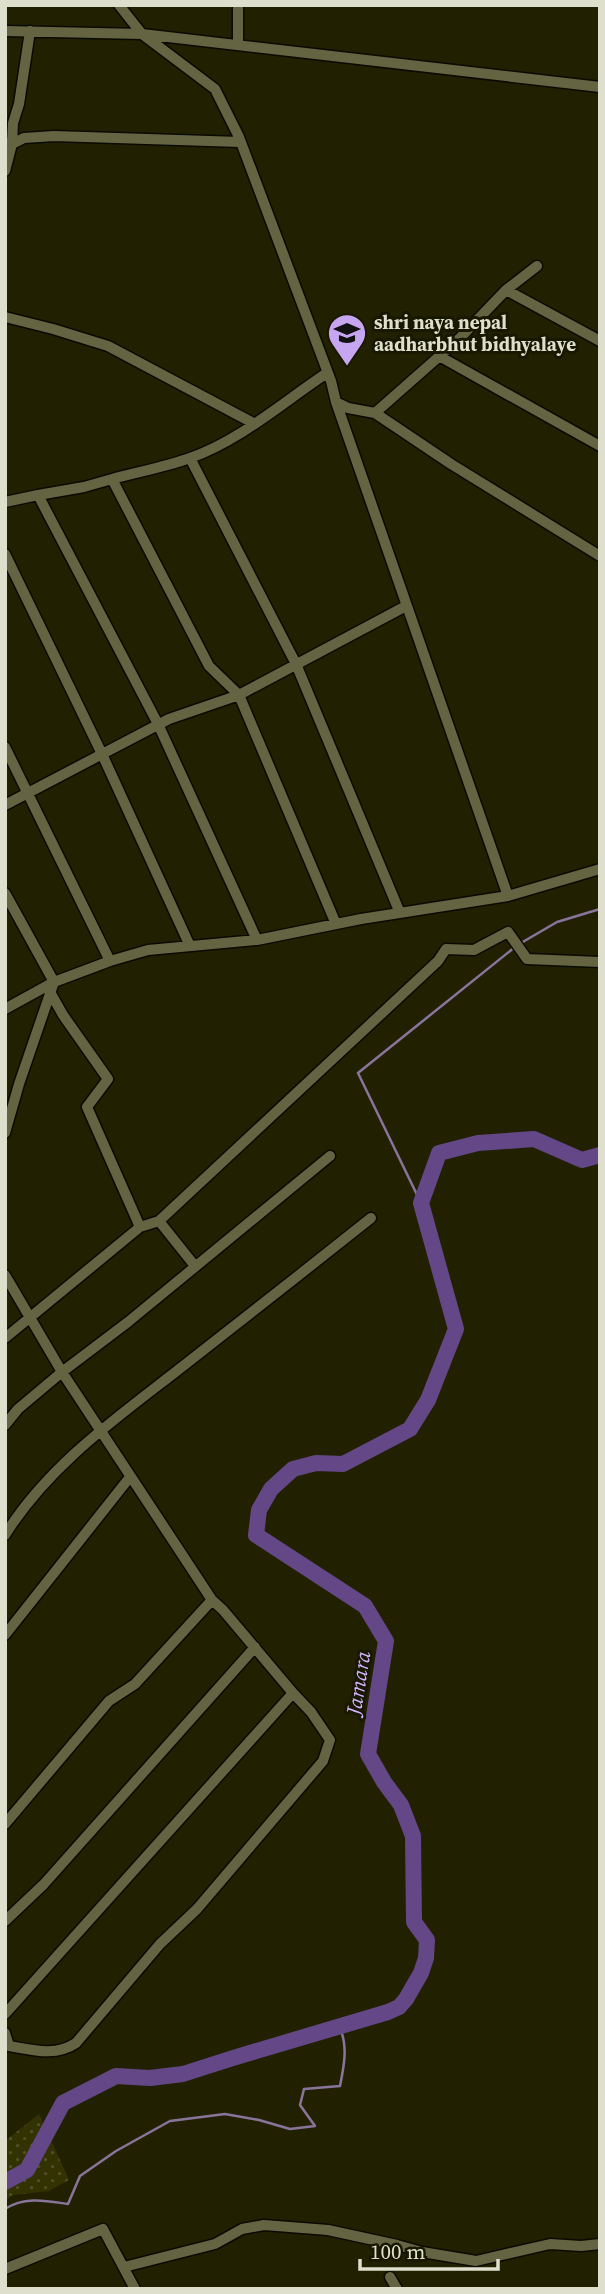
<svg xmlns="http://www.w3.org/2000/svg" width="605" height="2294" viewBox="0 0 605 2294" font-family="'Source Serif 4',serif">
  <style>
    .grass { fill: url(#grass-dots) }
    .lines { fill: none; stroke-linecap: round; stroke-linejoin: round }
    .stream { stroke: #89759c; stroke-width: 2.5 }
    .river { stroke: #644787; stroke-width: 16 }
    .minor-casing { stroke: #0b0a00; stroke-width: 13 }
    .minor { stroke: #646443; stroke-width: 10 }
    .labels { text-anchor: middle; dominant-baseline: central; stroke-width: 6; stroke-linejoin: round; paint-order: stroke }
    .poi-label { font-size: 19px; font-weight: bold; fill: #dedfcd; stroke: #181700; text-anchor: start }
    .water-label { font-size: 21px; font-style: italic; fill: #d4b4ff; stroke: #181700 }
  </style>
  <defs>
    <pattern id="grass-dots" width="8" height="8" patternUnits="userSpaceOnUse" patternTransform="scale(1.75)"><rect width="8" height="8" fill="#333203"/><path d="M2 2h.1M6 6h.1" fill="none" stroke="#504f27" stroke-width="1.8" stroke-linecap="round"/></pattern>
  </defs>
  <rect width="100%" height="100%" fill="#212102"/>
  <!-- grass -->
  <path class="grass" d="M39,2114l30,66 -20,11 -36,4 -8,6v-60z"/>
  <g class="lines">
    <!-- stream -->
    <path class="stream" d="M521,943l36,-21 43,-13
      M421,1203l-63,-130 157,-126
      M5,2209c20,-13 42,-8 63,-5l12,-28 36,-25 54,-30 55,-7 34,6 31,9 25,-3 -15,-21 4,-16 36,-3c4,-20 8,-39 0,-58"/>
    <!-- river -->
    <path class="river" d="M5,2182l22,-12 36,-67 53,-27 34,2 33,-4 50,-16 155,-46 11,-5 7,-8 15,-26 5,-15 1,-18 -13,-18 -1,-86 -12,-31 -17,-23 -16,-28 18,-113 -21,-35 -109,-71 3,-25 12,-21 22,-20 23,-6 27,1 67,-35 18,-29 28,-71 -35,-126 18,-50 39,-10 56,-4 48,21 18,-5"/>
    <!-- minor casing -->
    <g class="minor-casing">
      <path id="minor" d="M119,5l23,29 73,55 24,48 92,244 5,21 172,494
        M238,5v40
        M5,31l137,3 458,53
        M5,143l7,1 12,-6 30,-2 186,6
        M5,171l7,-27 1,-21 6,-19 11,-73
        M506,290l94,51
        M5,317l48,12 55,17 147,78
        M439,356l161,90
        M336,402l12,6 27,5 76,51 149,92
        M375,413l85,-75 46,-48 31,-24
        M190,458l106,206 104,249
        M112,479c26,-7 53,-12 78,-21 51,-18 93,-56 137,-85
        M38,495l46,-8 28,-8 97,187 30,29 97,229
        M5,502l33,-7 120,229 99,216
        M5,554l97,200 88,192
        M5,747l105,214
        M5,805l164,-86 70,-24 167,-89
        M5,893l49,89 -49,27
        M50,992l13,23 45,64 -21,28 53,120
        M5,1133l14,-49 35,-102 56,-21 38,-11 109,-10 104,-21 147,-23 92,-27
        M159,1221l36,45
        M5,1275l57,97 150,228 11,10 70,83 -288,321
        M5,1338l135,-111 19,-6 279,-260 8,-12 28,1 34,-18 19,27 73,3
        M5,1425l13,-16 44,-37 66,-50 202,-166
        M5,1535c43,-69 110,-116 173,-165 64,-50 129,-101 193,-152
        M5,1635l125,-158
        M5,1824l104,-123 26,-17 77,-84
        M5,1921l39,-37 211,-237
        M5,2033l4,13c24,4 46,11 67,-3l84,-99 37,-35 126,-148 7,-21 -19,-28 -18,-19
        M124,2267l91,-23 27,-15 22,-4 64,5 69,15 25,7 54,9 74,-17 31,2 19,-2
        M5,2269l98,-40 32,60
        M390,2277l7,12"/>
    </g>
    <!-- minor -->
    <use href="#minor" class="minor"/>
  </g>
  <!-- icons -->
  <defs>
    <g id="school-pin" transform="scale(2.0125)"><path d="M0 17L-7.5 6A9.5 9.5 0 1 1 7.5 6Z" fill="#c6a6f0" stroke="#181700"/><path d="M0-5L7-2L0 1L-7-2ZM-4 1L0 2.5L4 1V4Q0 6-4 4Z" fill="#111"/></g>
  </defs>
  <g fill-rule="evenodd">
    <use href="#school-pin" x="347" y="333"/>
  </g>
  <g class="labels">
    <!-- poi labels -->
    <g class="poi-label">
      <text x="374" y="322">shri naya nepal<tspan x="374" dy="22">aadharbhut bidhyalaye</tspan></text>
    </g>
    <!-- water labels -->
    <g class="water-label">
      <text transform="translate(358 1683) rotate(-81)">Jamara</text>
    </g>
  </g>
  <!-- border -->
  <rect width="605" height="2294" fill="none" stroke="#dedfcd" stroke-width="14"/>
  <!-- scale -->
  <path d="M360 2259v10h138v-10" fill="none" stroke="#dedfcd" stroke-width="3.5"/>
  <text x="370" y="2259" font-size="21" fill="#dedfcd" stroke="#181700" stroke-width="5" paint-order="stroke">100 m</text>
</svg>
